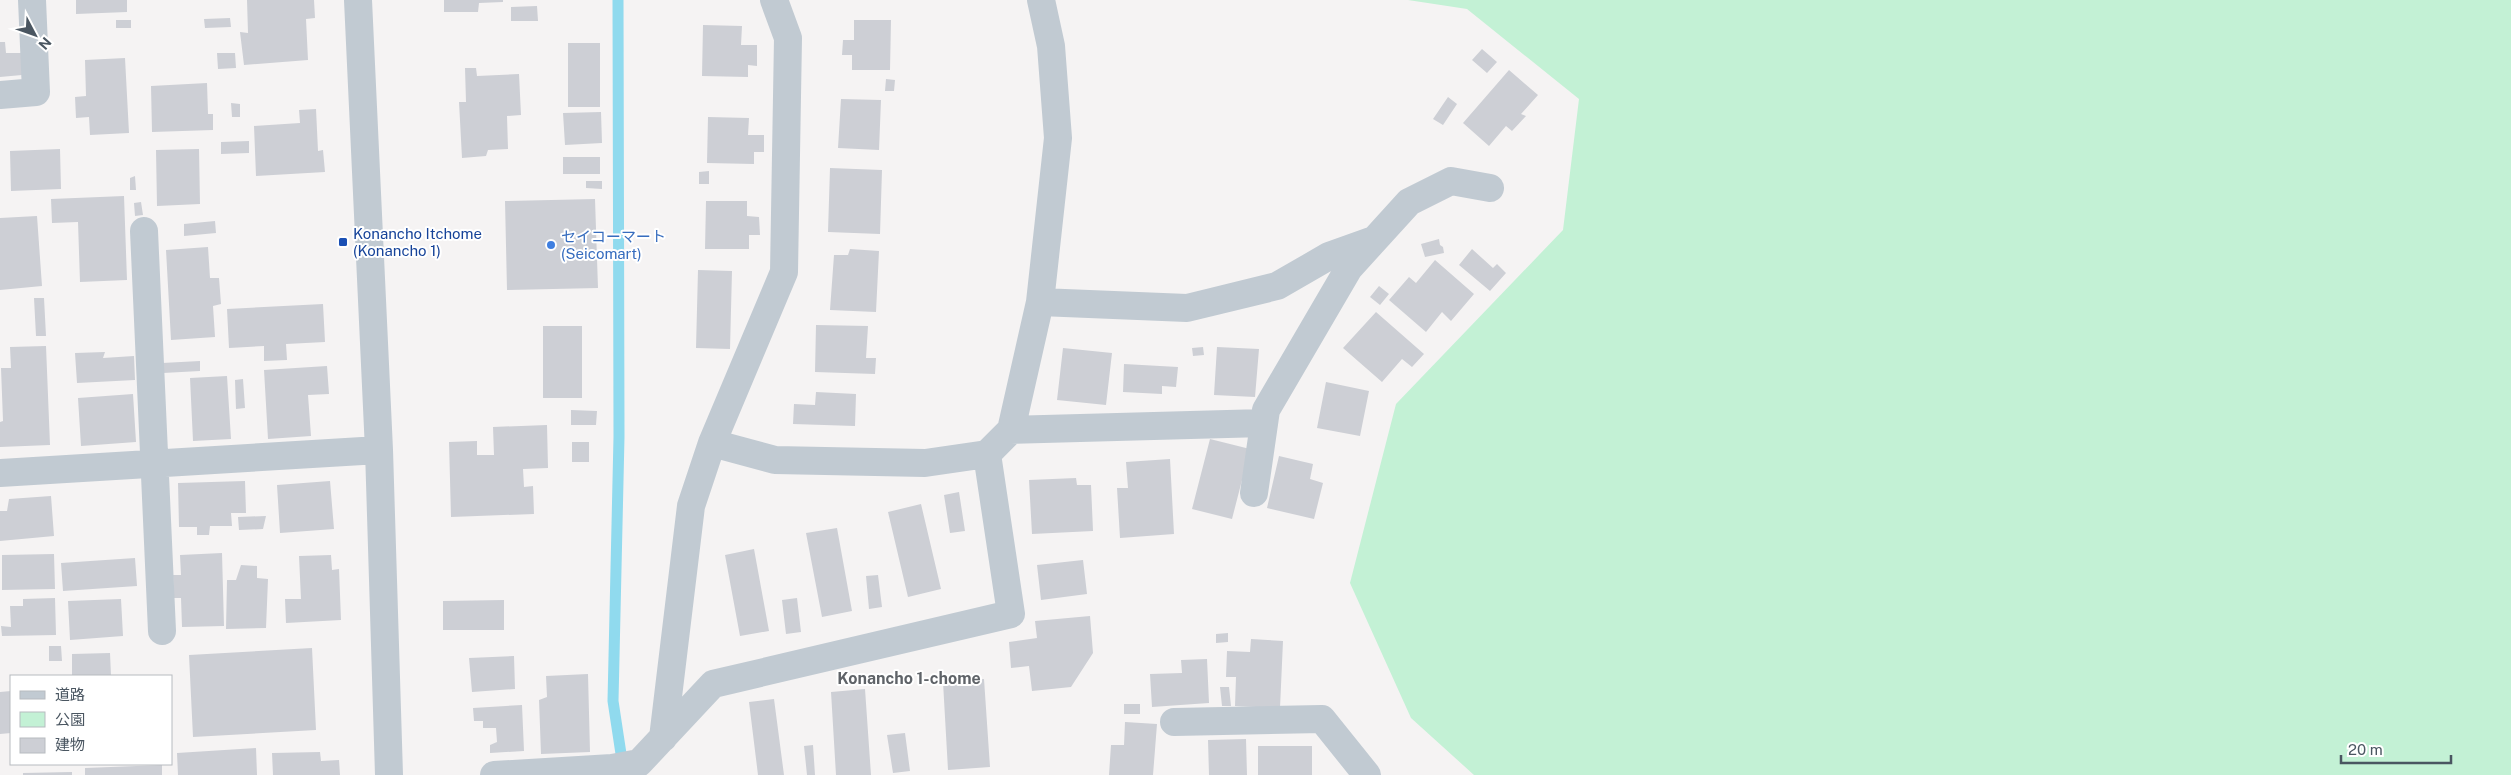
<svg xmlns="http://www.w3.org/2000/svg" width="2511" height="775" viewBox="0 0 2511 775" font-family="'Public Sans','Noto Sans JP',sans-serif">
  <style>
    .green { fill: #c3f1d5 }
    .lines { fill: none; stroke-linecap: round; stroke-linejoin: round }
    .stream { stroke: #90daee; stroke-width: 11 }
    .building { fill: #cdcfd5 }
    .minor { stroke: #c1cad2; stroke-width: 28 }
    .transit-dot { fill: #1a4fb4; stroke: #fff; stroke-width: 2 }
    .shop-dot { fill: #3f7fe0; stroke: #fff; stroke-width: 2 }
    .labels { text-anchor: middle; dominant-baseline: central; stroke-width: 4; stroke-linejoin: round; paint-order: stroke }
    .transit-label { font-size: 15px; fill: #164399; stroke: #fff; text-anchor: start }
    .shop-label { font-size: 15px; fill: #366cbe; stroke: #fff; text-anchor: start }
    .neighbourhood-label { font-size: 16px; font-weight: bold; fill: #5f6368; stroke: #fff }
  </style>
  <rect width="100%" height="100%" fill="#f5f3f3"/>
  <!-- green -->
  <path class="green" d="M1408,0h1103v775h-1037l-63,-57 -61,-135 46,-179 167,-174 16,-131 -112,-90z"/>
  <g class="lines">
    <!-- stream -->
    <path class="stream" d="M618,0l1,437 -6,264 10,66"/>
  </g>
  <!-- building -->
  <path class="building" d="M76,0h51v12l-51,2z
    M247,0h67l1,18 -9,1 2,41 -64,5 -4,-33 8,1z
    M444,0h59v2l-24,1 -1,9h-34z
    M537,6l1,15h-27v-14z
    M230,18l1,9 -26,1 -1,-9z
    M116,20h15v8h-15z
    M854,20h37l-1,50h-38v-15h-10l1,-15h11z
    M703,25l39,1 -1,19h16v21l-9,-1v12l-46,-1z
    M0,42h5l1,11h15l1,22 -22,2z
    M568,43h32v64h-32z
    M1482,49l15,13 -10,11 -15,-13z
    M217,53h18l1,15 -18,1z
    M125,58l4,75 -39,2 -1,-18 -13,1 -1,-21 11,-1 -1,-36z
    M465,68h11l1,8 42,-2 2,41 -14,1 1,33 -20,1 -2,6 -24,2 -3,-56h7z
    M1509,70l29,25 -17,19 5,2 -14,15 -6,-5 -17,20 -26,-23z
    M886,79l9,1 -1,11h-9z
    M207,83l1,31h5v16l-61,2 -1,-46z
    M1448,97l9,7 -14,21 -10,-6z
    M841,99l40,1 -2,50 -41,-2z
    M231,103l9,1v13h-8z
    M316,109l2,42 5,-1 2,22 -69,4 -2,-50 46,-3 -1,-13z
    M601,112l1,31 -37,2 -2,-32z
    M708,117l41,1 -1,17h16v17h-10v12l-47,-1z
    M249,141v12l-28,1v-12z
    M60,149l1,40 -50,2 -1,-40z
    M199,149l1,55 -43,2 -1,-56z
    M563,157h37v17h-37z
    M830,168l52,2 -2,64 -52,-2z
    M709,171v13h-10v-12z
    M135,176l1,14h-6v-12z
    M586,181h16v8l-16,-1z
    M124,196l3,84 -47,2 -2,-60 -26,1 -1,-24z
    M595,199l3,89 -91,2 -2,-89z
    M706,201h41v15l12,1 1,18h-11v14h-44z
    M141,202l2,13 -8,1 -1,-13z
    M37,216l5,70 -42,4v-72z
    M215,221l1,12 -32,3v-12z
    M1439,239l1,6 3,2 1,6 -19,4 -4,-13z
    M208,247l2,31h9l2,26 -8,2 2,31 -44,3 -5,-90z
    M850,249l29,2 -3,61 -46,-2 4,-55h14z
    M1472,249l21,19 4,-4 9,9 -16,18 -31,-26z
    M1435,260l39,34 -23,27 -9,-9 -16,20 -37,-32 20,-23 7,6z
    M698,270l34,1 -2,78 -34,-1z
    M1379,286l10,8 -9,11 -10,-8z
    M34,298h10l2,38h-10z
    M323,304l2,38 -39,2 1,16 -23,1v-15l-35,2 -2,-39z
    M1376,312l48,42 -12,13 -10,-8 -20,23 -39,-34z
    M816,325l52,1 -2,32h10l-1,16 -60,-2z
    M543,326h39v72h-39z
    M46,346l4,99 -50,2v-25l3,-1 -2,-53h10l-1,-21z
    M1203,347l1,8 -11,1 -1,-8z
    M1217,347l42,2 -4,48 -41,-2z
    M1063,348l49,5 -6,52 -49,-5z
    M105,352l-2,6 31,-2 1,24 -58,3 -2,-30z
    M200,361v10l-37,2 -1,-10z
    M1124,364l54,3 -2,20 -14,-1v8l-39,-2z
    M327,366l2,28 -21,1 3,41 -43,3 -4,-69z
    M227,376l4,63 -38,2 -3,-63z
    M243,379l2,29 -9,1 -1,-29z
    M1326,382l43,9 -9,45 -43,-8z
    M816,392l40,2 -1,32 -62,-2 1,-20 21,1z
    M133,394l3,48 -55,4 -3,-48z
    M571,410l26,1 -1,14h-25z
    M547,425l1,43 -25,1 1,18 9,-1 1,28 -83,3 -2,-75 28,-1v14h17l-1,-28z
    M1210,439l40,10 -18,70 -40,-10z
    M572,442h17v20h-17z
    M1279,456l34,8 -3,15 13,4 -9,36 -47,-11z
    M1170,459l4,75 -54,4 -3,-50h11l-2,-26z
    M1076,478l1,7h14l2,46 -61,3 -3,-54z
    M245,481l1,32h-15l1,13h-22l-1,9h-12v-8h-18l-1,-44z
    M330,481l4,48 -54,4 -3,-48z
    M959,492l6,39 -15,2 -6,-38z
    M51,496l3,40 -54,5v-30h7l2,-12z
    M921,504l20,85 -33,8 -20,-85z
    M266,516l-3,13 -24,1 -1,-13z
    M837,528l15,83 -30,6 -16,-84z
    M754,549l15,82 -29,5 -15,-81z
    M222,553l2,73 -42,1 -1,-29h-7l-1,-23h8l-1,-20z
    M54,554l1,35 -53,1v-35z
    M331,555l1,15 7,-1 2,51 -55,3 -1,-24h16l-2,-43z
    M135,558l2,28 -74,5 -2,-28z
    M1083,560l4,34 -46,6 -4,-35z
    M241,565l16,1v12l11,1 -2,49 -40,1 1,-49h9z
    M878,575l4,32 -13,2 -3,-33z
    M55,598l1,37 -54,1 -1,-10 10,1 -1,-21h13v-7z
    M797,598l4,34 -15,2 -4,-34z
    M121,599l2,37 -53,4 -2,-39z
    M504,600v30h-61v-29z
    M1090,616l3,37 -22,34 -39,4 -3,-25 -18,2 -2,-26 28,-4 -2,-17z
    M1228,633v9l-12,1v-9z
    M1251,639l32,2 -3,67 -45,-2 1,-29h-10l1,-26 23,1z
    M49,646h12l1,15h-13z
    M312,648l4,82 -123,7 -4,-82z
    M110,653l1,23h-39v-22z
    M514,656l1,33 -43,3 -3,-34z
    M1207,659l2,44 -57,4 -2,-33 32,-1 -1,-13z
    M588,674l2,78 -49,2 -2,-54 8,-3 -1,-21z
    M984,679l6,88 -42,3 -5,-88z
    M1220,687h9l2,19h-9z
    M865,689l6,86h-35l-5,-83z
    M11,691v42l-11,1v-42z
    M774,699l10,76h-26l-9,-73z
    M1124,704h16v10h-16z
    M522,705l2,46 -34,2v-8l7,-3 -1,-14h-13v-7h-9l-1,-13z
    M1125,722l32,2 -4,51h-44l2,-30h13z
    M905,733l5,38 -17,2 -6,-38z
    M1246,739l1,36h-38l-1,-35z
    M813,745l2,30h-8l-3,-29z
    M1258,746h54v29h-54z
    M256,748l1,27h-79l-1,-22z
    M320,752l1,9 18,-1 1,15h-67l-1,-22z
    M162,765v10h-77v-7z
    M72,772v3h-49v-2z"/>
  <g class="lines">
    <!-- minor -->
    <path class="minor" d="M358,0l21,450 10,325
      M0,95l36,-3 -4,-92
      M144,231l18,400
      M1040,302l147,6 90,-22 52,-30 42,-15
      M1011,430l29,-128 18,-164 -7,-92 -10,-46
      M712,443l63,17 150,3 62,-9 24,-24 253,-7
      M0,473l379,-23
      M1254,493l12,-83 83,-142 60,-66 42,-21 39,7
      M1174,722l148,-3 45,56
      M663,738l28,-232 21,-63 72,-171 4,-234 -14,-38
      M494,775l118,-7 27,-5 74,-79 298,-70 -24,-160"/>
  </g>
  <!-- markers -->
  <rect class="transit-dot" x="338" y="237" width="10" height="10" rx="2.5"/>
  <circle class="shop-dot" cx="551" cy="245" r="5"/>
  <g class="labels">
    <!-- transit labels -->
    <g class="transit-label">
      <text x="353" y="233">Konancho Itchome<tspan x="353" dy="17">(Konancho 1)</tspan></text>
    </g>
    <!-- shop labels -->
    <g class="shop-label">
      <text x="561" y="236">セイコーマート<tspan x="561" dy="17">(Seicomart)</tspan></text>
    </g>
    <!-- neighbourhood labels -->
    <g class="neighbourhood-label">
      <text x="909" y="678">Konancho 1-chome</text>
    </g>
  </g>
  <!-- legend -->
  <rect x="10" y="675" width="162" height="90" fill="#ffffff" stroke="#b7bbc0"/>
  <rect x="20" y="691" width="25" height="8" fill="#c1cad2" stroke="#b7bbc0"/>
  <text x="55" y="700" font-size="15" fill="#4a5661">道路</text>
  <rect x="20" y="712" width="25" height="15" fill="#c3f1d5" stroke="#b7bbc0"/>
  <text x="55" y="725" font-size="15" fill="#4a5661">公園</text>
  <rect x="20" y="738" width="25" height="15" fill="#cdcfd5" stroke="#b7bbc0"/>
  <text x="55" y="750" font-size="15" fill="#4a5661">建物</text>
  <!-- north arrow -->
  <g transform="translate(35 35) rotate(131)" stroke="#ffffff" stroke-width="4" paint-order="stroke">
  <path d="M0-4L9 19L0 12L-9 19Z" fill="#4a5661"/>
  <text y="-8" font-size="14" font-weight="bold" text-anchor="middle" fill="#4a5661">N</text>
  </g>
  <!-- scale -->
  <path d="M2341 755v8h110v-8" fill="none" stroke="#4a5661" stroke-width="2.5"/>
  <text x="2348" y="755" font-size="15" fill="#4a5661" stroke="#ffffff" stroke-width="4" paint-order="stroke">20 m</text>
</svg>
